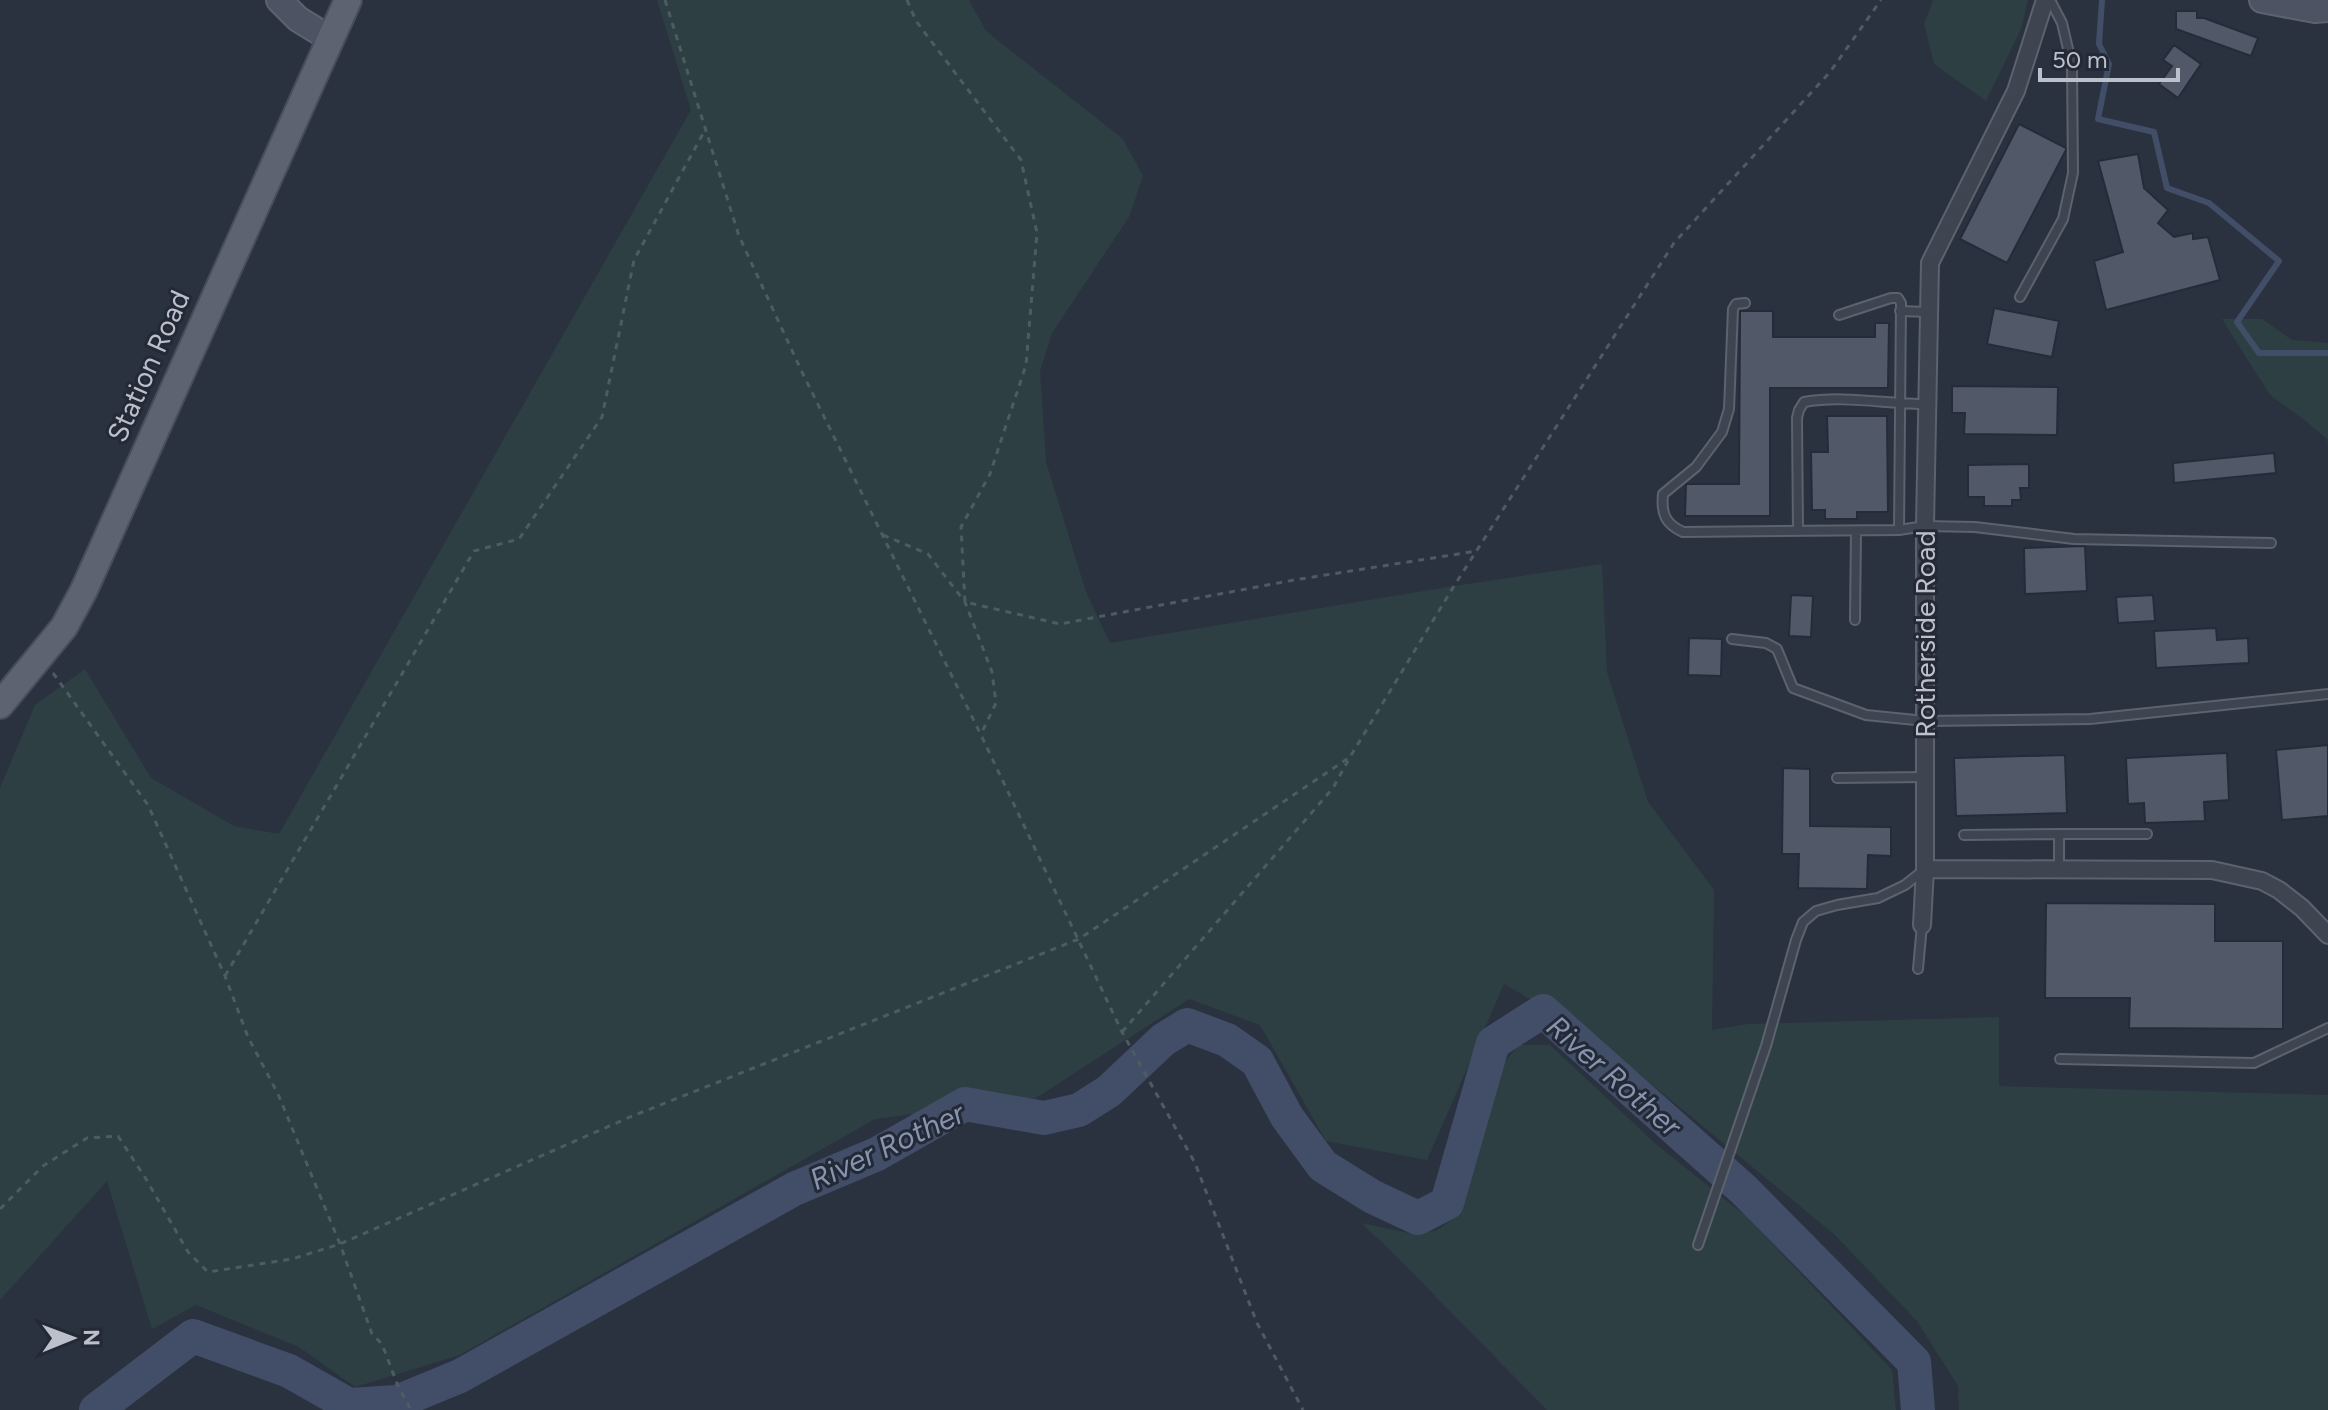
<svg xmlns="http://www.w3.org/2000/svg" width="2328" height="1410" viewBox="0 0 2328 1410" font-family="Figtree,sans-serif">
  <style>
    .green { fill: #2d3f42 }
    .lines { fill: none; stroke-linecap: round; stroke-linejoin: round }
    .stream { stroke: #424e67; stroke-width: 6 }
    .river { stroke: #424e67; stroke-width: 34 }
    .building { fill: #515969; stroke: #252b38; stroke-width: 2 }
    .lane-casing { stroke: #5c626e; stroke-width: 12 }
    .street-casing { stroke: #5c626e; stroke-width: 20 }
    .secondary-casing { stroke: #5c626e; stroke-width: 28 }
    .primary-casing { stroke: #484d5a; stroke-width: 30 }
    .path { stroke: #4d5c60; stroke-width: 3; stroke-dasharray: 6 6; stroke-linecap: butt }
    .lane { stroke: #3e4450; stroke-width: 8 }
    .street { stroke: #3e4450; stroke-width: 16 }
    .secondary { stroke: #4d5363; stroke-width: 24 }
    .primary { stroke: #5d6370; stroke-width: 26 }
    .labels { text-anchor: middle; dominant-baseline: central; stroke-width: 6; stroke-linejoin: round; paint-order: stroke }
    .street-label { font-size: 28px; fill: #bbc0ca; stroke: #232936 }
    .water-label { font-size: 30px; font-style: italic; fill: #8694ae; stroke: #232936 }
  </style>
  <rect width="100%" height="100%" fill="#2a3240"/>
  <!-- green -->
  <path class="green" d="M657,0h312l17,31 137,108 20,37 -14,41 -77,116 -12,38 6,91 40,130 24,51 344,-57 148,-22 5,108 41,130 66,88 -2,140 36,-6 251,-7v69l329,9v315h-369l-1,-24 -41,-65 -83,-87 -241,-198 -89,-52 -77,176 -101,-19 -66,-116 -71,-26 -153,99 -161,21 -415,236 -105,32 -56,-40 -103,-42 -44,24 -45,-148 -107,119v-512l35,-83 50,-36 66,109 83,48 45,8 412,-724z
    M1933,0h95l-7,29 -35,72 -52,-37 -10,-40z
    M2222,319h40l30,21 36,3v103l-1,-7 -24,-20 -33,-24z
    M1519,1045h31l107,100 90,72 145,153 4,40h-349l-159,-162 -27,-25 48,10 27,-2 23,-17 45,-151z"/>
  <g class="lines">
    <!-- stream -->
    <path class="stream" d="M2102,0l-3,44 10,20 -11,55 56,13 13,56 42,15 70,58 -42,61 22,31h69
      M349,1410v-5"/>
    <!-- river -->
    <path class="river" d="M96,1410l97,-74 96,35 60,34 48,-3 63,-26 334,-187 83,-35 88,-50 79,14 35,-8 30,-19 54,-51 24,-15 40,15 30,21 30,56 36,49 50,31 45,21 29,-15 46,-160 50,-32 201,179 170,172 4,48"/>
  </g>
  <!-- building -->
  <path class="building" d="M2176,11h21v7h7l54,20 -7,18 -75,-27z
    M2174,45l27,19 -23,34 -19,-14 13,-18 -9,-6z
    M2019,124l47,24v2l-59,113 -47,-24z
    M2138,154l6,34 24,22 -10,13 16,14 19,-4v6l15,-2 12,43 -114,30 -12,-49 29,-9 -25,-91z
    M1994,308l65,13 -7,36 -65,-13z
    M1740,311h33v26h102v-14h14l-1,65h-118v128h-85l1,-32h53z
    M1952,386l106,1 -1,48 -93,-1 1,-21h-13z
    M1827,416h60l1,96h-31v7h-32v-9h-13l-1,-58h17z
    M2274,453l2,20 -102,10 -1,-20z
    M2029,464v24h-9l1,12h-9v6h-28v-9h-16v-32z
    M2085,546l2,45 -62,3 -1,-46z
    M1791,595l22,1 -2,41 -22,-1z
    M2153,595l2,26 -37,2 -2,-26z
    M2216,628l1,12 31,-2 1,25 -93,5 -2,-37z
    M1689,638l33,1 -1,37 -33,-1z
    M2328,745v71l-46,4 -6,-70z
    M2227,753l2,47 -25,2 1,19 -60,2 -1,-20 -16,1 -2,-46z
    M2065,755l2,58 -111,3 -2,-58z
    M1783,768l27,1v57l81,1v29l-23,-1 -1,34 -69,-1 1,-34h-17z
    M2046,903l169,1v37h68v88l-154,-1 1,-30h-85z"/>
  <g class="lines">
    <!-- lane casing -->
    <g class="lane-casing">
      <path id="lane" d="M2020,297l43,-78 10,-46 -1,-107 -10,-43 -12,-23
        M1745,303l-9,1 -3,5 -4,100 -7,23 -26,35 -33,27c-2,19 2,30 20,38l216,-2 26,-4 50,1 99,12 197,4
        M1900,311l29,1
        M1839,315l52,-17h7l3,5 -2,227
        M1798,531l-1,-113 2,-8 5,-8c40,-7 82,2 123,2
        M1855,620l1,-89
        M1732,639l34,4 11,6 16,39 73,27 59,6 165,-2 238,-25
        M1837,778l87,-1
        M1964,835l95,-1
        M2059,869v-35h88
        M1918,969l4,-44
        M2060,1059l194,4 74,-35
        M1698,1245l68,-199 30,-106 7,-18 13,-11 21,-6 41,-7 27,-13 19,-15"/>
    </g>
    <!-- street casing -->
    <g class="street-casing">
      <path id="street" d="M2045,0l-29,91 -86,172 -5,263v343l287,1 50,11 17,9 23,18 26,27
        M1922,925l3,-56"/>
    </g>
    <!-- secondary casing -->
    <g class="secondary-casing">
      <path id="secondary" d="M279,0l19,19 31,19
        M2262,0l53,10 13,-1"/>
    </g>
    <!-- primary casing -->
    <g class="primary-casing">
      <path id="primary" d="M0,705l64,-78 20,-37 264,-590"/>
    </g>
    <!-- path -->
    <path class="path" d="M665,0l74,236 62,134 180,365 141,297 73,131 62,160 46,87
      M907,0l9,21 105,139 16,73 -11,132 -36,109 -29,53 4,75 95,22 234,-44 183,-29
      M883,535l45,19 37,48 27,70 4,31 -14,29
      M53,673l95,132 77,171 23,61 30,57 62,150 32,90 10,10 16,42 13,24
      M225,976l249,-425 45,-12 83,-122 32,-157 71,-130
      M1122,1032l211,-244 17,-31 104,-171 220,-343 156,-171 51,-72
      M0,1209l43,-43 44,-28 31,-2 28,43 42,73 20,20 84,-13 48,-15 290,-127 449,-178 271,-182"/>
    <!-- lane -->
    <use href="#lane" class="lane"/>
    <!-- street -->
    <use href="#street" class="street"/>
    <!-- secondary -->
    <use href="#secondary" class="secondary"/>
    <!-- primary -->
    <use href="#primary" class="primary"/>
  </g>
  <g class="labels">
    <!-- street labels -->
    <g class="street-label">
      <text transform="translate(148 366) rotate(-66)">Station Road</text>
      <text transform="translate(1925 634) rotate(-90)">Rotherside Road</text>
    </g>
    <!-- water labels -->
    <g class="water-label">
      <text transform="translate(1614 1076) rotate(41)">River Rother</text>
      <text transform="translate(887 1146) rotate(-25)">River Rother</text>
    </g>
  </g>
  <!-- north arrow -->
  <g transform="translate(72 1338) rotate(89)" stroke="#232936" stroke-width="6" paint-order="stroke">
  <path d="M0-6L14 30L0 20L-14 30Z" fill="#bbc0ca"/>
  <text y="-12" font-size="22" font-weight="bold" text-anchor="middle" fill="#bbc0ca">N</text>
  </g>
  <!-- scale -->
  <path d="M2040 68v12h138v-12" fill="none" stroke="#bbc0ca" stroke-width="4"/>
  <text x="2052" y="68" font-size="24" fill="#bbc0ca" stroke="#232936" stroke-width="6" paint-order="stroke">50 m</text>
</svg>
